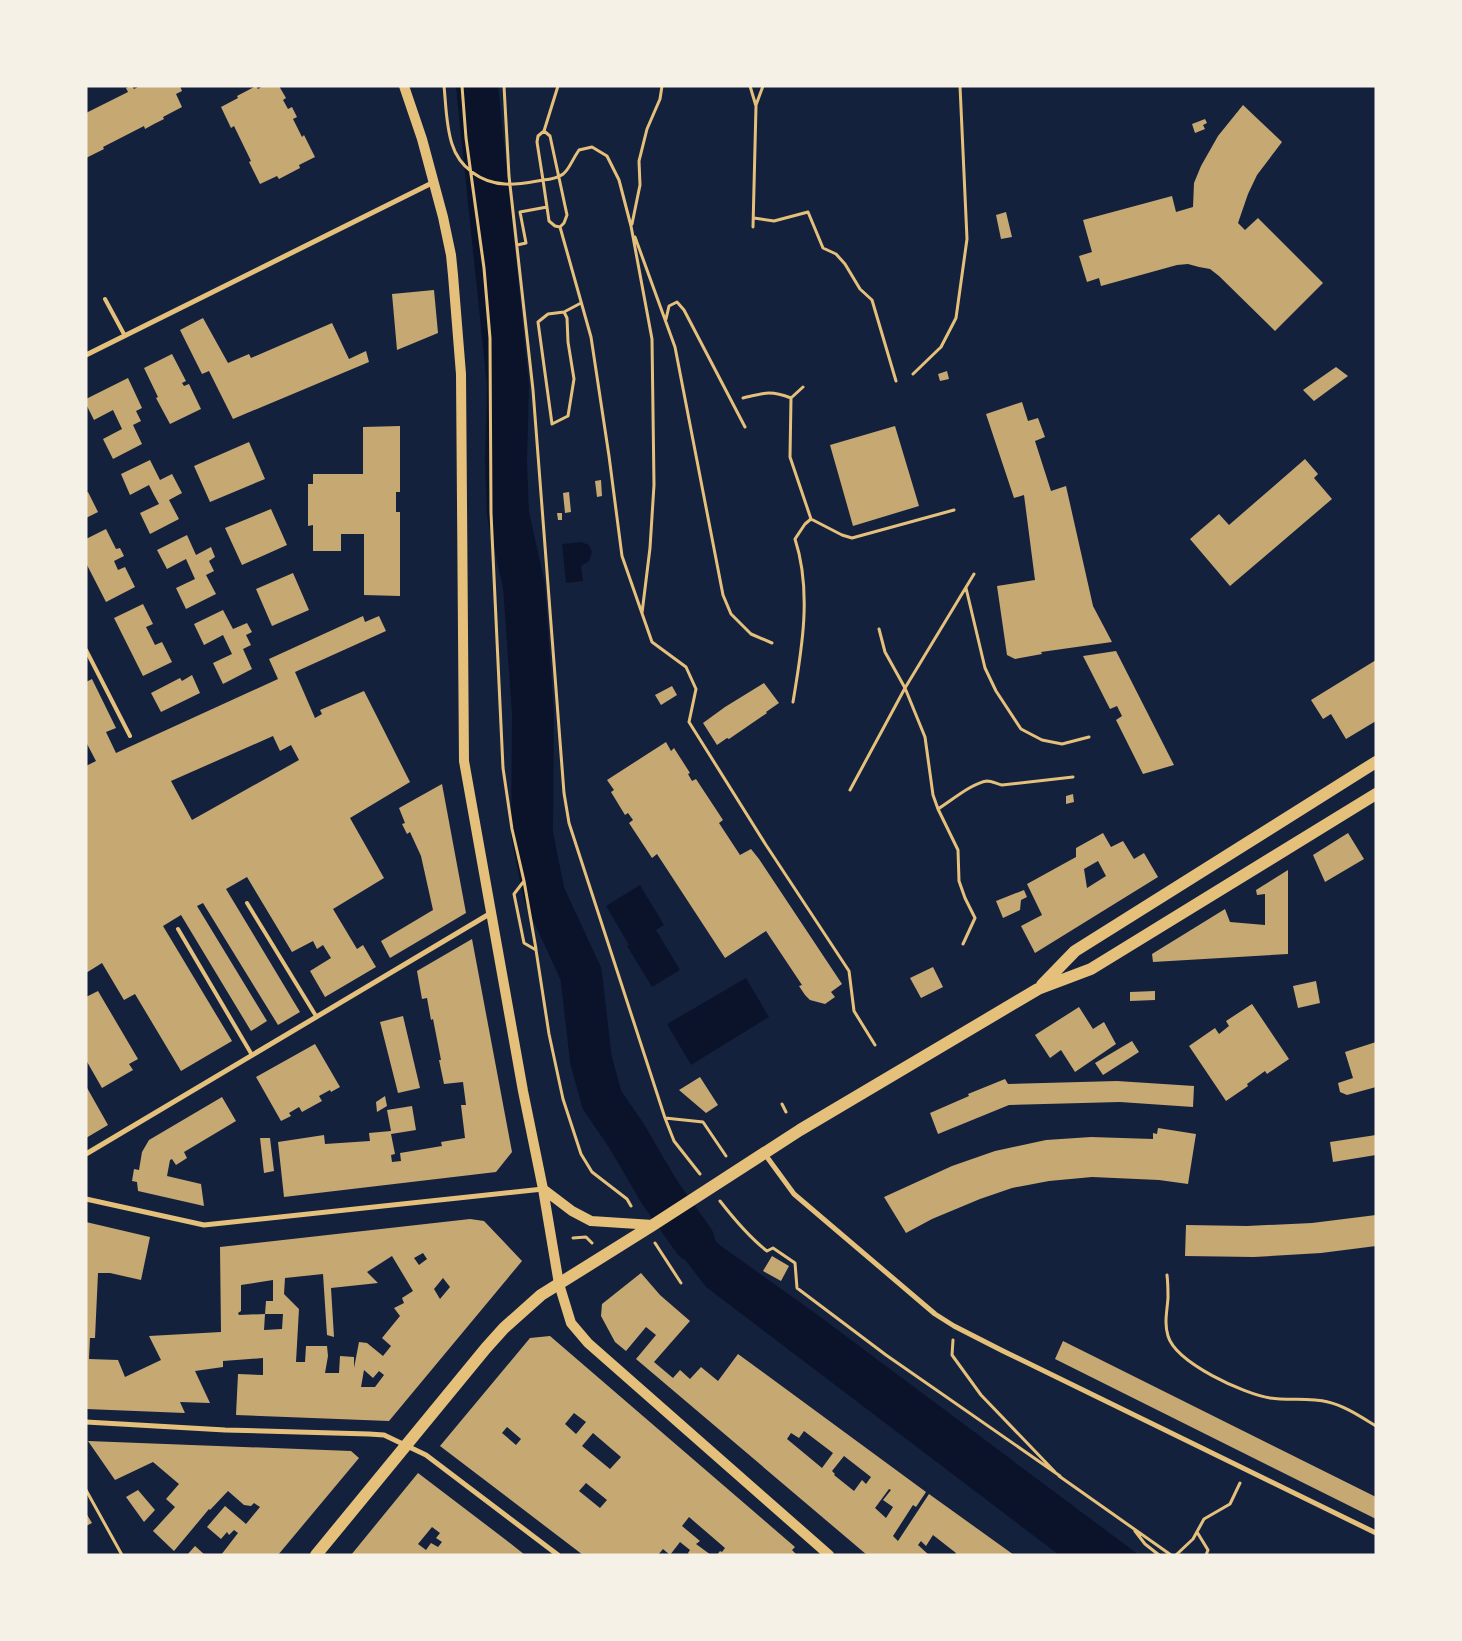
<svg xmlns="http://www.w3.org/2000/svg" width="1462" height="1641" viewBox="0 0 1462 1641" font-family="'Space Grotesk',sans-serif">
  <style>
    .water { fill: #0b132b }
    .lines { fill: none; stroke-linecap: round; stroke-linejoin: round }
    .river { stroke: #0b132b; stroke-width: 42 }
    .building { fill: #c6a872; fill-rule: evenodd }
    .path { stroke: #e5c07b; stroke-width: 3 }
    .service { stroke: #e5c07b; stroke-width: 4 }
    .minor { stroke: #e5c07b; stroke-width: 5 }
    .secondary { stroke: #e5c07b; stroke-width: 10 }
    .primary { stroke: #e5c07b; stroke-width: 12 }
  </style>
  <rect width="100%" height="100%" fill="#14213d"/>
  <!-- water -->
  <path class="water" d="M581,542l8,3 3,7 -3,9 -8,5 2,15 -17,2 -4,-39z
    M640,885l24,40 -8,5 24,40 -28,17 -25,-41 2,-1 -23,-39z
    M746,978l23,39 -78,48 -24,-41z
    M669,1187l36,44 16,15 94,67 324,242h-80l-353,-268 -23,-30 -32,-58z"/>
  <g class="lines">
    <!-- river -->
    <path class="river" d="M477,86l31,299 -2,76 2,53 16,72 9,128 -1,120 12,60 37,80 10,86 11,40 24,35 34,58 34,48"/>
  </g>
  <!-- building -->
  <path class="building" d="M130,86h2l2,3 6,-3h40l2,5 -6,3 6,13 -19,10 1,2 -10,5 -9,5 -1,-3 -41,21 1,2 -18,9v-45l42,-21 -2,-4z
    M256,86l2,3 5,-3h16l7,12 -3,2 5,9 4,-2 5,10 -4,2 9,18 2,-2 11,22 -16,8 1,3 -21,11 -2,-3 -17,8 -11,-22 2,-1 -17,-35 -3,2 -10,-21 17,-9 -1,-2z
    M1243,105l39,37 -25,33 -9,19 -10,29 7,7 13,-12 65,65 -48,48 -56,-55 -9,-7 -11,-2 -11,-3 -11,1 -76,21 -2,-8 -12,4 -8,-26 13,-4 -9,-32 89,-24 4,16 17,-5 1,-24 7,-17 17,-30z
    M1205,119l2,4 -4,2 2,4 -10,4 -3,-9z
    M1006,212l6,25 -11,2 -5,-24z
    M434,290l4,43 -41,17 -5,-56z
    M203,318l25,45 21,-9 2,4 81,-35 17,36 17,-8 3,11 -136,57 -24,-48 -7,3 -22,-44z
    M172,354l14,27 -4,2 2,3 5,-2 12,25 -31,15 -14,-26 2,-1 -14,-29z
    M1336,367l12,9 -34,25 -11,-11z
    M947,371l2,8 -9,2 -2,-7z
    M128,378l14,30 -6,3 5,10 -8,4 9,19 -29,15 -10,-20 19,-10 -9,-19 -19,10 -8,-16v-5z
    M1022,402l6,19 10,-3 7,19 -10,4 16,50 15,-5 27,120 19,36 -71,10 1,2 -27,5 -8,-4 -10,-69 38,-6 -11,-85 -10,3 -28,-84z
    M400,426v66h-4v20h4v84l-36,-1v-61h-23v17h-28v-26l-5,1v-42h5v-10h50v-47z
    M895,426l24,80 -66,20 -23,-81z
    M249,442l16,37 -55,23 -16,-36z
    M1305,459l13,15 -4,4 18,21 -102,87 -40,-47 29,-25 10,11z
    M150,460l10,20 12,-6 10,19 -13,7 10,19 -29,15 -10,-21 19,-9 -5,-9 -5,-10 -19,10 -9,-21z
    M601,480l1,16 -5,1 -2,-16z
    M88,492l10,20 -12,6v-25z
    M569,492l2,20 -6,1 -2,-20z
    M271,509l16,36 -45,20 -17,-37z
    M557,513h5v7h-4z
    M106,529l10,20 4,-1 4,8 -10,5 4,9 7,-3 10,20 -29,15 -20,-39v-24z
    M187,535l9,20 15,-8 4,10 -6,4 5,10 -8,4 10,19 -30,15 -10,-21 19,-9 -9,-20 -19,10 -10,-19z
    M293,573l16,37 -37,16 -16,-37z
    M143,604l10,20 -7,3 9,18 7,-3 10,20 -29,14 -29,-58z
    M223,610l10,19 14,-6 5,9 -6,3 5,10 -8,4 9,20 -29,15 -10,-21 19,-9 -9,-19 -19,10 -10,-21z
    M363,616l2,6 14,-6 7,15 -91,41 20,46 7,-4 -2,-4 44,-19 46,91 -60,36 34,60 -51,31 24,40 6,-4 13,22 -51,30 -15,-26 21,-13 -8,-13 -6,4 -4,-8 -21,11 -45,-75 -21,12 74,123 -22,13 -75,-122 -6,3 70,115 -16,10 -70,-116 -18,11 69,115 -51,30 -46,-77 -11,6 -22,-37 -16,10v-207l10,-5 -10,-19v-60l6,-3 24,49 -10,4 10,21 162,-74 -9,-20zM273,736l7,15 11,-6 8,15 -107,60 -21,-39z
    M1116,651l58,114 -31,9 -27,-54 6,-4 -5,-10 -7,3 -27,-53z
    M1376,660v61l-30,18 -15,-25 -8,5 -12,-19z
    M192,675l8,18 -39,19 -10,-19 29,-15 2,3z
    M764,683l15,20 -13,9 1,1 -38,26 -2,-1 -10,7 -14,-22 22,-16z
    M672,686l5,9 -16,10 -6,-10z
    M666,742l5,9 3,-3 16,25 -2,1 4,7 4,-2 27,41 -4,3 21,32 11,-6 8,10 83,125 -11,8 4,5 -10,7 -15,-4 -5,-5 -6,-9 3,-1 -36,-54 -41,27 -68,-104 -5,4 -23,-35 4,-3 -5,-7 -3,2 -14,-23 3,-2 -7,-10z
    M442,784l24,129 -76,45 -9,-17 52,-31 -12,-54 -11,-24 -3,2 -5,-10 3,-1 -6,-15z
    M1073,794l1,8 -8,2v-8z
    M1103,833l8,14 12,-6 11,18 10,-6 14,24 -123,76 -14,-27 21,-11 -15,-31 49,-27v-9zM1098,861l8,15 -19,12 -3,-19z
    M1348,833l16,26 -39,23 -12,-27z
    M1288,870v84l-135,8 -1,-8 73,-45 5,13 35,3v-31l-8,1 -1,-5z
    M1024,890l3,7 -6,3 -1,10 -17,8 -7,-17z
    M472,939l40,213 -16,20 -212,25 -6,-55 46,-7 1,9 45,-3 -1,-8 22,-2 -4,-21 25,-4 4,24 -25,4 4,20 -4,1 1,7 9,-1 -1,-8 42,-7 -1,-4 24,-4 -4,-33h5l-3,-23 -19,2 -5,-24h2l-8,-41 -2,1 -4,-22 -5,1 -5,-28z
    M933,967l10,20 -22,11 -11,-20z
    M1316,981l4,22 -22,5 -5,-22z
    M98,991l40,68 -9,5 4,6 -31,18 -16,-28v-63z
    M1155,991v9l-25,1v-9z
    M1252,1004l37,55 -22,15 -2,-3 -18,13 1,2 -22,15 -37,-55 26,-18 4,6 10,-8 -3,-5z
    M1079,1007l14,22 11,-7 12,22 -41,28 -14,-22 -11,8 -15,-23z
    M403,1016l17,72 -22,5 -18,-71z
    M1132,1041l7,11 -36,23 -8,-12z
    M1376,1042v45l-29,8 -7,-3 -2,-9 15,-5 -8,-26z
    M315,1044l25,43 -9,5 -1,-2 -11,6 3,5 -20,11 -3,-5 -10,6 2,3 -10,5 -25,-44z
    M700,1077l18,28 -12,8 -27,-23z
    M1005,1079l3,5 109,-3 77,5 -1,21 -73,-5 -111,3 -71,29 -8,-21 39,-17 -1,-2z
    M86,1086l22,39 -22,13z
    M385,1096l2,10 -10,6 -1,-10z
    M222,1097l14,24 -52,31 3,6 -11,7 -4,-6 -2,1 -3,16 34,8 3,22 -66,-15 -1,-9 -5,-1 2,-12 5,1 3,-18 7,-12z
    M1158,1128l38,6 -8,50 -29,-4 -67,-3 -43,4 -37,7 -32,11 -48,20 -26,14 -22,-36 68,-31 43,-15 51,-11 45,-3 62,2v-6l4,1z
    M1376,1135v20l-43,7 -3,-20z
    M260,1138h10l4,33 -10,2z
    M1376,1215v31l-55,7 -67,4 -69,-1 1,-31 61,1 65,-3z
    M470,1219l14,2 38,40 -133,160 -153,-6 2,-41 25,1v-17l-40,3v6l-28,4 15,32 -30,-1 5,11 -99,-4v-187l64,15 -9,43 -31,-7h-12l-3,65h-5l-1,21 29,1 7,17 36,-17 -12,-24 72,-4 -1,-85zM423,1253l4,6 -8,6 -5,-7zM392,1256l21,35 -11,7 2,5 -10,5 6,8 -18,22 9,8 -8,10 -16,-13 -8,-1 -5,26v-11l-14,-1 -1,17h-14l3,-17 -1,-10h-21l-1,16h-9l3,-53 -15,-15 1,-16 38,-4 4,61 7,2 -3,-49 47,-5 -11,-11zM443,1278l7,9 -10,12 -6,-10zM273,1280v21h-7l-1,13h18l-1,15 -18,1 1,-16 -26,1 -1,-2 3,-2v-26zM364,1370l9,8 6,-7 5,4 -9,12h-14z
    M772,1256l17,10 -8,15 -18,-10z
    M641,1273l19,22 30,26 -36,41 19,16 7,-8 10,9 11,-12 17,14 20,-27 188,138 -10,15 -3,-2 -20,31 5,5 31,-47 85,61h-59l1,-2 -23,-18 -7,11 -5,-5 -3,4 11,10h-62l-231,-196 20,-24 -10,-8 -20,24 -11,-9 -14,-26 1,-12zM804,1431l29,22 -11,15 -35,-29 4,-6 8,5zM844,1456l27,21 -5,7 -4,-4 -8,11 -20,-16 1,-1 -3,-3zM889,1489l2,1 -8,10 10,7 -7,11 -11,-10z
    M550,1336l245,211 -3,3 5,5h-80l3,-4 2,1 3,-4 -36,-31 -7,9 18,15 -4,3 15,11h-21l-2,-2 2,-3 -10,-8 -10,13 -7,-6 -5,6h-75l-143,-109 90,-108zM574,1413l12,9 -10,12 -11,-10zM507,1427l14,12 -5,6 -14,-12zM593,1433l28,24 -11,12 -28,-23zM586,1483l21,17 -7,8 -21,-17z
    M1063,1341l313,156v22l-321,-160z
    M88,1441l263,10 8,7 -81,97h-57l17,-22 -4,-3 -5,5 -2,-3 -6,7 -14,-12 18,-21 21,18 14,-17 -6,-4 -3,3 -7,-1 -16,-14 -18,19 -1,-1 -35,42 -21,-20 22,-24 -9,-8 13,-15 -26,-22 -38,18z
    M418,1473l88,67 19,15h-174zM432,1527l8,6 -4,5 6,4 -4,5 -7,-4 -5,7 -8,-6z
    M138,1490l17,20 -11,12 -18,-25z
    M86,1513l6,10 -6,3z
    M195,1546l10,9h-18z"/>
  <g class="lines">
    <!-- path -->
    <path class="path" d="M444,86c2,19 2,40 8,58 7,23 29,39 53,40 12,1 26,-2 38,-4l6,41 6,5 5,1 31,110 18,119 13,100 30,86 34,25 10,22 -7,33 77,123 83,126 5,40 21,34
      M462,86l4,52 18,130 6,70 1,175 12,255 9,61 12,52 -10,13 10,49 12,7 13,84 14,65 18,55 11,18 35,27 4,7
      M504,86l5,90 24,214 31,403 5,30 96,295 9,23 26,33
      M558,86l-14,45 -6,5 -1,6 6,38c27,-3 23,-11 36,-30l13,-3 15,9 12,24 12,46 21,113 2,146 -4,63 -8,65
      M750,86l6,20 -3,121
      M756,105l7,-19
      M544,131l6,5 17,79 -3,8 -4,4
      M754,218l20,3 34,-9 15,36 13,6 9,10 15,25 12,11 24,81
      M632,224l8,-39 -1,-24 8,-32 13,-30 2,-13
      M635,237l40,110 48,248 8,19 20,20 21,9
      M517,245l9,-2 -6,-31 27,-5
      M564,312l3,6 1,24 6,37 -6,37 -16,8 -14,-102 10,-8 16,-2 17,-9
      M666,319l3,-13 8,-4 7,8 61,117
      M913,374l28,-27 15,-29 11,-79 -7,-153
      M803,387l-12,11 -1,59 21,62 31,16 10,3 102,-28
      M743,398c21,-5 27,-8 48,0
      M966,588l19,80 11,23 25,38 21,11 20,4 27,-7
      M879,629l6,23 20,36 20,49 8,58 5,14 20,41 1,31 6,17 10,20 -12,26
      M793,702c9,-53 19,-111 2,-163l10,-15 6,-5
      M850,790l55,-102 69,-114
      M938,809c13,-8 34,-26 49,-28 5,0 10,3 15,4l71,-8
      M524,881l12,68
      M782,1104l4,8
      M665,1118l38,4 23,34
      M720,1201c14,18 29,36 47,50l6,-3 22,15 2,25 89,67 174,121
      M573,1238l13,-1 6,6
      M655,1243l26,40
      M1167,1275c1,8 1,16 1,23 -1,14 -4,25 0,38 8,27 76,58 102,62 19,3 39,-1 58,4 17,4 33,15 48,24
      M953,1340l-1,15 29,40 74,77
      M1059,1476l112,79
      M86,1490l36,65
      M1135,1531l10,13 14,11
      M1197,1532l11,18 -2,5
      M1176,1555l17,-16 11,-20 26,-15 10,-21"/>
    <!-- service -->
    <path class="service" d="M105,299l20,37
      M86,650l44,86
      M247,903l69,113
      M178,929l74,126"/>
    <!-- minor -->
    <path class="minor" d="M86,355l348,-173
      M764,1153l30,41 141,120 19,12 49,25 373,182
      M86,1154l405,-241
      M86,1199l118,26 339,-36
      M86,1422l139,8 144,4 15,1 42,20 132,100"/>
    <!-- secondary -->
    <path class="secondary" d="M404,86l18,53 21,78 8,38 2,20 8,99 3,387 59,330 20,98 16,95 12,39 17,20 241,212
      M543,1189l29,22 19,10 62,4"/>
    <!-- primary -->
    <path class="primary" d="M1042,985l33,-34 301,-189
      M316,1555l170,-207 18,-20 37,-33 112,-70 147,-95 238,-141 53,-20 285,-175"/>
  </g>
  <!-- border -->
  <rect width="1462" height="1641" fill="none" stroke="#f6f1e7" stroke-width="175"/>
</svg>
